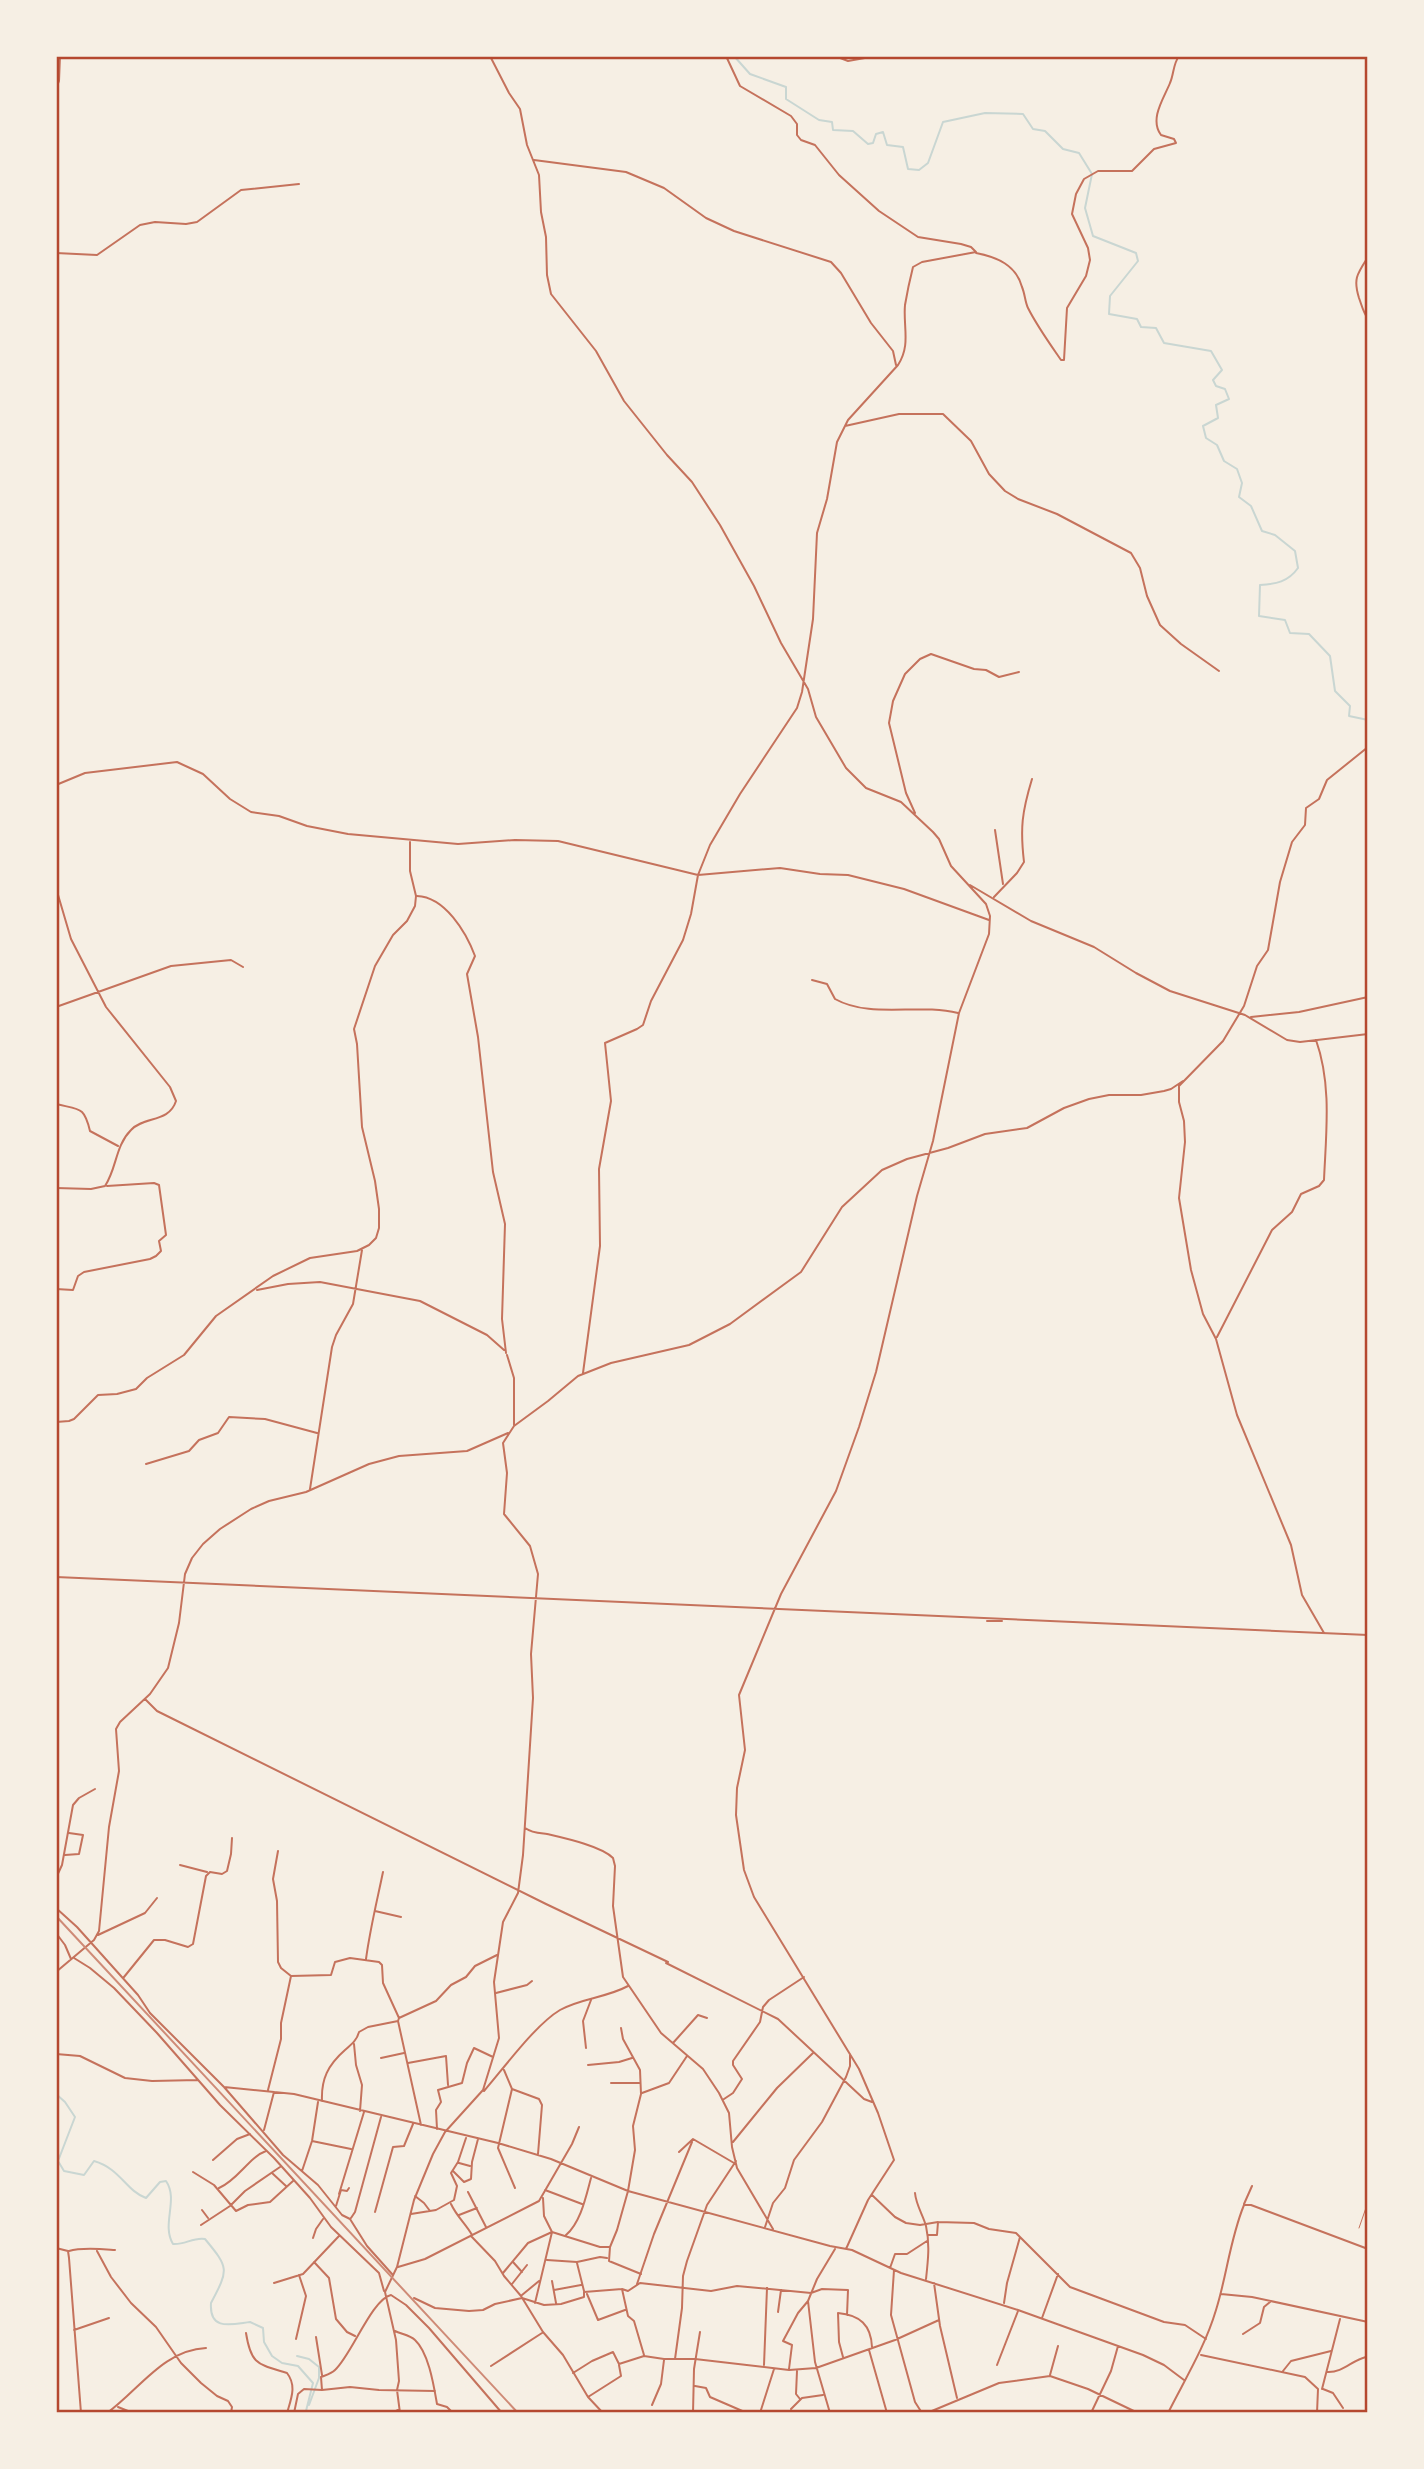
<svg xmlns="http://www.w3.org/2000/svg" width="1424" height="2469" viewBox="0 0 1424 2469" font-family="Signika,sans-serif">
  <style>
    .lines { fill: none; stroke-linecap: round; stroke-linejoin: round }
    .stream { stroke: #c9d6d2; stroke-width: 2 }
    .service { stroke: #c5725c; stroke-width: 1 }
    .minor { stroke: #c5725c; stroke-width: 2 }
    .rail { stroke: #cf8b77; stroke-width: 2 }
    .neatline { fill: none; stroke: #b5482f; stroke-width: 2.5 }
  </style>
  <rect width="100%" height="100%" fill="#f6efe4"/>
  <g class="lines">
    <!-- stream -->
    <path class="stream" d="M734,56l16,18 36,13v12l33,21 13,2 1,8 20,1 15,13 5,-1 3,-9 7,-2 4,13 16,2 5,22 11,1 9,-7 15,-41 42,-9 38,1 10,15 12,2 18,18 16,4 13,21 -7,34 8,28 43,17 2,8 -28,35 -1,18 28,5 4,8 15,1 8,15 47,8 11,19 -9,10 3,6 9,3 4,10 -13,6 2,13 -15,8 3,12 11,7 7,16 13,8 5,14 -3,14 12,9 11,25 13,4 20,16 3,17c-10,14 -22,16 -38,17l-1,31 26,4 5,13 19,1 21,22 5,35 15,15 -1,10 19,4
      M56,2094l9,8 10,15 -17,44 6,10 20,4 10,-14c27,8 31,29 52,37l14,-16 6,-1c13,19 -5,43 7,63 12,1 20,-7 32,-5 24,29 24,30 6,64 -2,29 22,21 39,19l13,6 1,14 8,14 10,7 16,3 15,17 -7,28
      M297,2356l12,3 10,8v11l-10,27"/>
    <!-- service -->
    <path class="service" d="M1359,2228l9,-26"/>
    <!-- minor -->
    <path class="minor" d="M490,56l19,37 11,16 7,36 12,30 2,37 5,25 1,38 4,19 45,57 28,50 43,54 25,27 28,43 34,61 27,57 27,46 8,28 30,51 20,20 35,14 32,30 6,7 12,27 35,38 4,12 -1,18 -30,79 -26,128 -16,55 -41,176 -17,55 -23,64 -55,103 -42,101 6,55 -8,38 -1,27 8,55 10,27 105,172 19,44 16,47 -26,40 -22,49
      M835,56l13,5 28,-5
      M56,89l3,-8 1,-25
      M534,160l92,12 38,16 42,30 28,13 97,31 10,11 30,50 22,28 3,14
      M56,253l41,2 43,-30 15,-3 31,2 11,-2 44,-32 58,-6
      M976,253c21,4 40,12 46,34 3,7 3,15 6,21 9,18 22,36 33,52h3l3,-52 19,-32 4,-16 -2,-12 -16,-34 4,-20 8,-15 14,-8h34l22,-22 22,-6 -2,-4 -13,-4c-12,-16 3,-37 9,-52 4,-9 3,-19 9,-27
      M1368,257c-11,17 -15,22 -9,41 3,8 4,14 9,21
      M845,426l54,-12h44l28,27 18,33 16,17 13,8 39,15 74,39 9,15 7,28 13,29 21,19 38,27
      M1368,689v5
      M56,785l29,-12 92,-11 26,12 27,25 21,13 28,4 28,10 41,8 110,10 57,-4 43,1 140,34 82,-7 40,6 28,1 56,14 85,31
      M915,813l-9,-20 -17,-70 4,-22 12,-27 15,-15 11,-5 43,15 12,1 13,7 20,-5
      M995,830l8,54
      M970,885l61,36 63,26 42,26 34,18 75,24 42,25 13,2 68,-8
      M56,888l15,51 35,68 64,80 6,14c-7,22 -32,15 -45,29 -16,16 -14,38 -26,56l-14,3 -35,-1
      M417,896c28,1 49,36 58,60l-8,18 11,63 15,135 12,52 -3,95 4,34
      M994,897l23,-24 7,-11c-4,-34 -2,-50 8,-83
      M812,980l15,4 8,15c36,20 83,4 123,14
      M56,1007l115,-41 60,-6 12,7
      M1251,1017l48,-5 69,-15
      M56,1104c24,6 28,2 34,27l28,15
      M56,1289l17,1 5,-14 6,-4 66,-13 6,-3 5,-5 -2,-10 7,-6 -7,-50 -5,-2 -47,3
      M257,1290l31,-6 32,-2 100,19 67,34 17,15
      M1217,1337l55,-107 20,-18 9,-18 18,-8 5,-6c2,-47 8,-95 -8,-140
      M507,1355l7,23v47
      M583,1373l17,-127 -1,-77 12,-68 -6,-58 32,-14 6,-4 8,-24 32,-61 8,-26 7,-39 12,-30 30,-51 57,-86 5,-16 11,-73 4,-86 10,-34 10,-57 11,-22 50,-55c13,-20 5,-38 7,-60 2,-12 5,-26 8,-38l9,-5 54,-10 -5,-5 -10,-3 -43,-7 -39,-26 -40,-36 -24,-30 -14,-5 -4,-5v-11l-6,-8 -51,-30 -14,-30
      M56,1422l13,-1 5,-2 24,-24 19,-1 19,-5 11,-11 37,-23 32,-39 57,-40 37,-18 47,-7 12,-6 7,-7 3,-10v-19l-4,-28 -13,-54 -5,-83 -3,-15 21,-63 18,-31 14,-14 8,-15 1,-10 -6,-25v-29
      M146,1464l43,-13 10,-11 19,-7 11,-16 36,2 52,14
      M310,1489l22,-142 4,-12 17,-31 9,-54
      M56,1577l1312,58
      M987,1621h15
      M1324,1633l-22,-38 -11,-50 -54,-130 -21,-76 -13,-25 -12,-44 -12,-72 6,-56 -1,-21 -5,-19v-16l44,-45 21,-35 13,-40 11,-16 12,-68 12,-40 13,-17 1,-17 13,-9 8,-19 41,-33
      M145,1699l12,12 389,193 122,58
      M525,1828c7,5 14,5 22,6 17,4 54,12 66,24l2,8 -2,40 10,71 38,56 42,36 16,24 10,20 3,34 5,21 36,61
      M278,1851l-5,28 4,22 1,61 3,6 10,8
      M65,1855l14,-1 4,-19 -14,-2
      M180,1865l27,7
      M56,1878l6,-13 11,-60 6,-7 16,-9
      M56,1908l21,19 61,68 12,18 74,74 59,68 35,30 24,30 8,4 17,27 25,28
      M375,1911l26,6
      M56,1933l9,12 6,14
      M98,1935l47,-22 12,-15
      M74,1958l16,10 24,20 43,45 63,72 54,53 36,40 21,29 48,46 5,18
      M366,1959c4,-30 11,-58 17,-87
      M666,1963l112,56 86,80 8,3
      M56,1972l38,-32 5,-9 10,-104 10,-56 -3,-42 4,-7 30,-28 18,-26 11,-45 6,-49 7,-16 11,-14 17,-15 31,-20 18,-8 37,-9 63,-28 30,-8 68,-5 41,-18
      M124,1977l30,-37h11l23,7 5,-3 13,-68 4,-4 12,2 5,-3 4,-17 1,-16
      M496,1993l31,-8 5,-4
      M398,2021l23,104
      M621,2028l2,11 17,31 1,24 -8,32 2,24 -7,41 -11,39 -7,17 -1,14 32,13
      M673,2043l25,-28 9,3
      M354,2044l2,21 6,20 -2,26
      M586,2048l-3,-27 8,-21
      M56,2054l24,2 45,22 27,3 46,-1
      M381,2058l23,-5
      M408,2063l38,-7 2,29
      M588,2065l31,-3 13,-4
      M504,2070l8,19 -14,59 17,40
      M611,2083h28
      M224,2087l70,7 204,49 53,16 77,32 202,55 22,4 49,23 117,37 125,45 21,10 20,15
      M512,2089l27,10 3,6 -4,49
      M268,2090l13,-51v-16l10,-47 40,-1 4,-13 15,-4 29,4 3,3 1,18 16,35
      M484,2091c20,-23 51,-66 76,-81 21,-12 46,-12 68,-24
      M642,2093l27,-10 18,-27
      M724,2099l9,-6 9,-14 -9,-14v-4l27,-39 3,-15 6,-7 35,-23
      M322,2101c-1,-22 6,-36 23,-51 7,-6 12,-10 14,-18l9,-5 30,-6 1,-3 37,-17 15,-16 15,-8 9,-11 22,-11
      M437,2129l-1,-19 5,-8 -3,-12 24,-7 5,-20 7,-15 19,9
      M264,2130l10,-38
      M312,2141l39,8
      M733,2142l44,-54 36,-35
      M679,2152l14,-13 41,24
      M213,2160l24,-21 13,-5
      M459,2163l11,3
      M302,2171l10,-30 6,-39
      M453,2171l11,11 7,-3 1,-17 6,-23
      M193,2172l21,13 22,26 12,-6 22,-3 23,-21
      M272,2173l14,13
      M219,2188c19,-8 30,-31 47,-37
      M545,2190l37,14
      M468,2192l18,35
      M915,2193c1,12 8,22 11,33 4,18 2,35 0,53
      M339,2194l25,-82
      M872,2195l23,22 11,6 14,2 18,-3 36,1 15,6 27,4 54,54 94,35 21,3 21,14
      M415,2196l9,7 6,8
      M451,2204c6,13 15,20 21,31
      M1244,2204l8,-18
      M336,2206l5,-16 6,1 2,-3
      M202,2210l6,8
      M375,2212l18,-65 11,-1 9,-22
      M411,2214l25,-4 18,-10 3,-14 -6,-13 7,-11 8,-24
      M459,2215l18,-7
      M351,2218l4,-6 26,-95
      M201,2225l29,-19 15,-15 35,-24
      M765,2227l8,-24 12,-15 9,-28 28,-38 24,-45 4,-11v-12
      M566,2235c15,-13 20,-39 25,-57
      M928,2235h9l1,-13
      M471,2236l24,25 9,15 17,20 22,36 20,23 25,42 15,16
      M313,2238l3,-9 7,-10
      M56,2248l12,3 1,7 12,155
      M69,2251c13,-4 32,-2 46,-1
      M97,2251l14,26 20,26 25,24 25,36 20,20 16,13 11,5 4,6 -1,6
      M547,2260l30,2 23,-5 7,1
      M314,2262l15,16 7,41 11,13 8,4
      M513,2262l9,10
      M577,2263l7,28
      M398,2267l27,-8 114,-58 33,-57 7,-17
      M890,2268l5,-14h12l20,-13
      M894,2270l-3,45 24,87 7,11
      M503,2273l25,-30 24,-11 48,15h10
      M552,2281l4,22
      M274,2283l29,-9 36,-38
      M934,2283l6,43 17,72
      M512,2284l15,-19
      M637,2284l17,-50 38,-92
      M622,2289l6,27 6,5 10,34
      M554,2290l27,-5
      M587,2294l11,26 27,-10
      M1221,2294l31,3 116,25
      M522,2295l17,-14
      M414,2298l21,10 34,3 14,-1 12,-6 27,-6 22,7 17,-1 23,-7v-5l38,-3 6,2 12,-8 71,8 26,-5 74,7 11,-4 26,1 -1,25
      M535,2303l17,-71 -8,-16 -1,-18
      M1004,2303l3,-20 13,-46
      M778,2312l3,-22
      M1042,2318l16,-44
      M74,2330l35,-12
      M395,2331c6,3 15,4 20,9 14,13 19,47 22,64l10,3 6,6
      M246,2333c5,32 12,31 41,40 10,13 4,26 0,40
      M1243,2334l17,-11 4,-16 6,-5
      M316,2337l6,38
      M296,2339l10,-43 -7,-21
      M869,2350l18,63
      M1201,2355l104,22 13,12 -1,24
      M843,2357l-4,-15 -1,-29c22,2 33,12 34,34
      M675,2359l7,-51 1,-32 4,-15 20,-56 29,-44
      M764,2365l3,-77
      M997,2365l21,-54
      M491,2366l51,-33
      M789,2369l3,-24 -9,-4 15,-28 10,-12
      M797,2371l-1,23 4,5
      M1283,2371l8,-10 40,-10
      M1327,2372c16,1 25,-12 39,-15
      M573,2373l19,-12 21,-9 6,12 25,-8 20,3h31l94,11 27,-2 79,-28 44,-20
      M1050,2375l8,-29
      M695,2386l11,2 4,9 37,16
      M1322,2389l18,-70
      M1323,2389l10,4 10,15
      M322,2390l-1,-13c5,-2 10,-3 14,-7 16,-14 37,-71 56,-75l15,10 23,23 73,85
      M588,2397l33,-21 -2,-11
      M652,2405l9,-21 3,-24
      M118,2407l15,6
      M791,2409l11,-11 21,-3
      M107,2413c32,-23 56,-63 99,-65
      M294,2413l4,-19 6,-5 18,1 28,-3 29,3 56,1
      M392,2413l6,-3
      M400,2413l-3,-23 2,-9 -3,-41 -11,-48 12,-25 17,-67 19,-46 12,-22 38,-42 16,-52 -5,-56 9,-60 15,-29 5,-38 10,-157 -2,-44 7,-80 -8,-28 -26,-32 3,-41 -4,-30 11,-17 34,-25 30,-25 33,-13 78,-18 41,-21 71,-52 41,-65 40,-37 25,-11 41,-11 37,-14 42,-6 37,-20 25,-9 20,-4h32l23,-4 7,-2 12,-8
      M693,2413l1,-44 6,-37
      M760,2413l14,-44
      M830,2413l-15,-51 -7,-61 9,-22 18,-30
      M927,2413l72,-30 51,-7 38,13 50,24
      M1091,2413l20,-42 7,-25
      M1168,2413c17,-34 37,-66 48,-103 11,-35 14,-71 28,-105h7l117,44"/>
    <!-- rail -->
    <path class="rail" d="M56,1916l462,497"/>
  </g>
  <!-- border -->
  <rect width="1424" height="2469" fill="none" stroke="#f6efe4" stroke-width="116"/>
  <rect x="58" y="58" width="1308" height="2353" class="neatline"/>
</svg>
